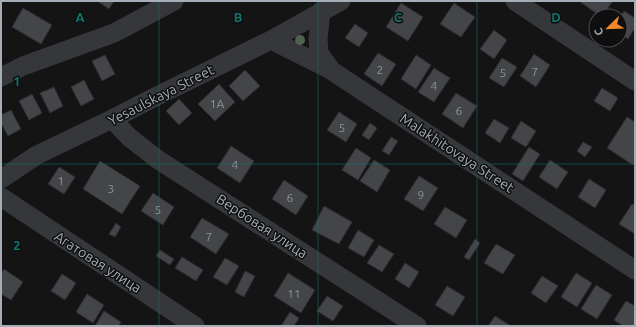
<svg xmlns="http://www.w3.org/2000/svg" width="636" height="327" viewBox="0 0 636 327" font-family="Ubuntu,sans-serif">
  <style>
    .building { fill: #434549; stroke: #2e2e32 }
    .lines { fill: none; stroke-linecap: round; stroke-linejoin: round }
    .minor { stroke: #35373b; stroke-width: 19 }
    .tree { fill: #50624d }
    .grid { fill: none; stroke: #0f766e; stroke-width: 1; stroke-opacity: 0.55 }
    .labels { text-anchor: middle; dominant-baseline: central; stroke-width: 3; stroke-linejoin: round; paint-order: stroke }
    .number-label { font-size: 12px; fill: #8c949b }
    .street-label { font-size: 14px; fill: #a5aeb6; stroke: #0f0f10 }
    .grid-label { font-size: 13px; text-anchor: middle; font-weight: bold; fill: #0f766e; stroke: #0f0f10; stroke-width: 3; stroke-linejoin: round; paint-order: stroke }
  </style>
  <rect width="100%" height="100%" fill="#141415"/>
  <!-- building -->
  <path class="building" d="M97,1h17l-5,8z
    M579,1h34l-11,15h-2z
    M401,3l22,14 -15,24 -22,-14z
    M454,3l21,14 -14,20 -21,-13z
    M23,8l29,17 -11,19 -29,-17z
    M624,11l11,7v10l-7,11 -8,-6v-16z
    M355,24l13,9 -9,14 -14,-9z
    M494,30l13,10 -13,19 -14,-10z
    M378,53l18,11 -14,22 -18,-12z
    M534,54l16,11 -14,22 -16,-11z
    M105,55l10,19 -13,7 -10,-20z
    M416,55l15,10 -15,24 -15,-10z
    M502,58l15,9 -13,20 -15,-9z
    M434,68l16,10 -16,24 -16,-10z
    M245,70l15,16 -17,15 -14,-15z
    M84,80l10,19 -13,7 -10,-19z
    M219,84l16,18 -20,19 -17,-17z
    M54,87l9,19 -13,7 -10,-20z
    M602,88l16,10 -8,13 -16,-10z
    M456,93l21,13 -14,22 -21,-14z
    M32,94l10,19 -13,7 -10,-19z
    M179,99l13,14 -13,12 -13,-14z
    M11,110l10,19 -13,7 -7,-13v-8z
    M339,112l18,12 -11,18 -19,-12z
    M627,117l8,5v39l-2,4 -26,-17z
    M494,119l15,9 -9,15 -15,-10z
    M521,121l15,10 -10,16 -15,-9z
    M370,123l7,5 -8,12 -7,-5z
    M391,137l7,4 -9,14 -7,-4z
    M583,142l9,5 -7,10 -8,-6z
    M231,146l23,15 -14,22 -23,-15z
    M529,147l11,7 -17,27 -11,-7z
    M356,148l15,10 -13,22 -16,-10z
    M374,160l16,10 -13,22 -17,-11z
    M550,160l18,12 -11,17 -18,-12z
    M100,161l40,25 -18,28 -39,-25z
    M59,167l16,10 -11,17 -16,-10z
    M419,176l19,12 -15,23 -19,-12z
    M589,179l17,11 -11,18 -17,-11z
    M284,180l24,16 -12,19 -24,-16z
    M153,193l21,14 -11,18 -22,-14z
    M632,204l3,1v29l-16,-10z
    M324,206l28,16 -13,22 -27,-14z
    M445,207l22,13 -11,18 -22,-14z
    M202,218l27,16 -13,20 -26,-17z
    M116,223l5,4 -6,10 -6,-3z
    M358,230l16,10 -10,17 -16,-9z
    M475,239l5,4 -11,17 -5,-3z
    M496,244l19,11 -12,19 -19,-11z
    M379,245l15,9 -12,18 -15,-9z
    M160,250l14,9 -4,6 -14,-9z
    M182,257l21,13 -7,11 -21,-13z
    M225,258l14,8 -12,19 -14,-8z
    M405,263l14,9 -10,16 -14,-9z
    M4,269l19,13 -12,18 -10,-6v-21z
    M245,271l10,5 -11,21 -9,-5z
    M288,273l27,17 -14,23 -27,-17z
    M576,273l16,10 -15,24 -16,-10z
    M62,274l14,9 -11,17 -14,-9z
    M542,276l16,10 -12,17 -15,-10z
    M596,285l16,10 -15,24 -16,-10z
    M447,286l18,11 -12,19 -18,-11z
    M87,294l17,11 -11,18 -17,-11z
    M327,296l16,10 -10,15 -16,-10z
    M626,301l9,5v20h-12l-9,-6z
    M104,311l17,11 -2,4h-24z
    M290,312l9,6 -5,8h-13z
    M495,316l16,10h-23z"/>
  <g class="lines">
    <!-- minor -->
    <path class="minor" d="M515,1l120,80
      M321,11l-3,28 1,14 13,18 303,199
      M271,40l58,29
      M1,77l22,-11 91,-33 60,-32
      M112,119l17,18 28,22 260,167
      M1,179l36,-24 75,-36 49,-25 110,-54 70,-39
      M1,197l194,129"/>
  </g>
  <!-- trees -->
  <circle class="tree" cx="300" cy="40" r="5"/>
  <!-- grid -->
  <path class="grid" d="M159,1v325M318,1v325M477,1v325M1,164h634"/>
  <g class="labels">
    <!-- number labels -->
    <g class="number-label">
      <text x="380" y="69">2</text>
      <text x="535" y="71">7</text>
      <text x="503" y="72">5</text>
      <text x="434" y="85">4</text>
      <text x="217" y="103">1А</text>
      <text x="459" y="110">6</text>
      <text x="342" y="127">5</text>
      <text x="235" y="164">4</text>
      <text x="61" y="180">1</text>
      <text x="111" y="188">3</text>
      <text x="421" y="194">9</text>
      <text x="290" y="197">6</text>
      <text x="158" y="209">5</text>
      <text x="209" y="236">7</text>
      <text x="294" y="293">11</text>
    </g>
    <!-- street labels -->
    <g class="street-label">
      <text transform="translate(161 95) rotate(-27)">Yesaulskaya Street</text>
      <text transform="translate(457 153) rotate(33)">Malakhitovaya Street</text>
      <text transform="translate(262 226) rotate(33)">Вербовая улица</text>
      <text transform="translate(98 262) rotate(33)">Агатовая улица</text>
    </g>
  </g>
  <g class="grid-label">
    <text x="80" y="22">A</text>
    <text x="238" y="22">B</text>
    <text x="398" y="22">C</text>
    <text x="556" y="22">D</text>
    <text x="17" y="86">1</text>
    <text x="17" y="250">2</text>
  </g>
  <!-- border -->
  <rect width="636" height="327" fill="none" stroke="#a5aeb6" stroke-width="4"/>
  <!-- north arrow -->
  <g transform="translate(608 28) rotate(247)"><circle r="19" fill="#0f0f10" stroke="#4b4f52"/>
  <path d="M0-3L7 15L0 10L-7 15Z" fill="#f7882a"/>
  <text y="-6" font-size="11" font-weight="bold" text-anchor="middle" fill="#a5aeb6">С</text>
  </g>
</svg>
